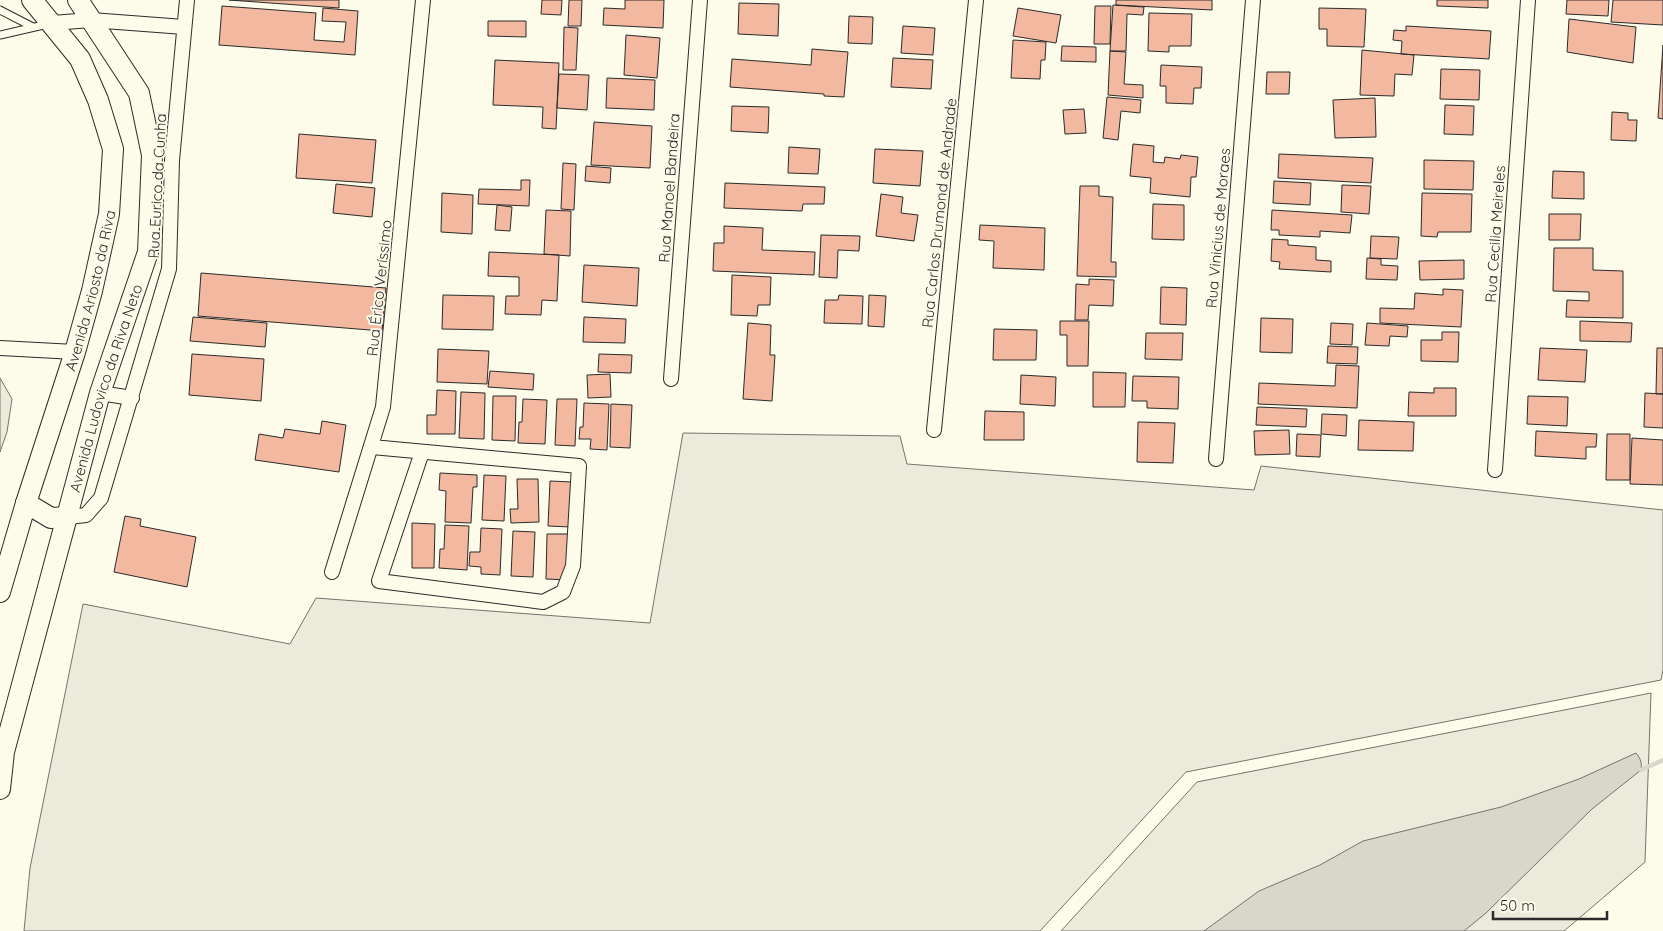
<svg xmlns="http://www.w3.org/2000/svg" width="1663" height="931" viewBox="0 0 1663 931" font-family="Quicksand,sans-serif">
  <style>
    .green { fill: #ecebdb; stroke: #74746e }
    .parking { fill: #eceadb; stroke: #74746e }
    .water { fill: #d8d7c9; stroke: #74746e }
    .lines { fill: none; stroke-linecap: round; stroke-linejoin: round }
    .stream { stroke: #d8d7c9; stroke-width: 4.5 }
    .building { fill: #f2b8a0; stroke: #2b2b2b }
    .lane-casing { stroke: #2b2b2b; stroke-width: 9 }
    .street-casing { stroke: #2b2b2b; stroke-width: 16 }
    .secondary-casing { stroke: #2b2b2b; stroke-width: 22 }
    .lane { stroke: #fdfbea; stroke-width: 7 }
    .street { stroke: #fdfbea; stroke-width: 14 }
    .secondary { stroke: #fdfbea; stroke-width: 20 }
    .labels { text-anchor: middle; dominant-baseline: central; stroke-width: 4; stroke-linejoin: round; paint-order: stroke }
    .street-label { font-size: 15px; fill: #2b2b2b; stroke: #fdfbea }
  </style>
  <rect width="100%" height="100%" fill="#fdfbea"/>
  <!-- green -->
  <path class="green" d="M683,433l217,3 7,28 347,26 7,-24 402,44v160l-2,10 -475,92 -146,159h-1016l6,-63 53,-264 207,40 26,-46 334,25z
    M1651,693l-6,169 -81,69h-503l136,-149z"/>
  <!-- parking -->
  <path class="parking" d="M0,378l12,21 -5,33 -7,20z"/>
  <!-- water -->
  <path class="water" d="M1636,753c5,6 6,10 5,17l-49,39 -106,104 -22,18h-260l55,-40 61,-26 43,-24 138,-34 78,-28z"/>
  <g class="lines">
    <!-- stream -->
    <path class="stream" d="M1641,770l22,-10"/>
  </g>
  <!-- building -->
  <path class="building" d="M229,0h110v8z
    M542,0h20l-1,15 -20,-1z
    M569,0h13l-1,26h-13z
    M625,0h39l-1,28 -60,-3 1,-17 21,1z
    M1116,0h96v10l-96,-5z
    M1437,0h51v8l-51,-2z
    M1567,0h42l-1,16 -42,-2z
    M1613,0h50v25l-52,-3z
    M739,3l40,1 -1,32 -40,-2z
    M1113,5l31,2 -1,8 -16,-1 -1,37h-16z
    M222,6l94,7 -2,27 30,2 2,-20 -24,-1 1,-13 35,3 -3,44 -136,-10z
    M1095,6h16l-1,38h-16z
    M1018,8l43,7 -5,28 -43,-7z
    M1319,8l47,1 -2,38 -37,-1v-17h-8z
    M1149,13l43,1 -1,32h-22v6l-21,-1z
    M849,16l24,1 -1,27 -24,-1z
    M1569,19l67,8 -3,36 -66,-11z
    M488,21h38v16l-38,-1z
    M903,26l32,2 -2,27 -32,-2z
    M1406,26l85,5 -2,28 -88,-5 1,-13 -9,-1 1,-10 12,1z
    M564,27l14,1 -2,42h-13z
    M626,35l34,3 -3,40 -33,-3z
    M1013,40l33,2 -1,18h-4l-1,19 -29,-1z
    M1663,45v74l-5,-1z
    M1062,46l34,1v15l-35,-1z
    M812,49l36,3 -4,45 -20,-1v-2l-94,-7 2,-28 79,6z
    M1362,50l52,5 -2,20 -17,-1 -1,22 -34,-1z
    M1110,51l16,1 -2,32 19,1v13l-35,-3z
    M893,58l40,2 -2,29 -40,-2z
    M495,60l64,3 -3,66 -14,-1 1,-21 -50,-2z
    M1161,65l41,2 -1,21h-7l-1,16 -27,-1v-17h-6z
    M1441,69l39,1 -1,30 -39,-1z
    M1267,72h23l-1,22h-23z
    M559,74l30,1 -2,35 -30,-2z
    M607,78l48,2 -1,30 -48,-2z
    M1107,97l34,3 -1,13 -19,-2 -3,29 -15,-2z
    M1375,98l1,39 -41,1 -2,-38z
    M1445,105l29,1 -1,29 -29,-1z
    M732,106l37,1 -1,26 -37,-2z
    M1084,109l2,24 -21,1 -2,-24z
    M1612,112l16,1v7h9l-1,21 -25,-1z
    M594,122l58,4 -2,42 -59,-3z
    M299,134l77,6 -4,43 -76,-5z
    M1133,144l21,2 -1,16 11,1 1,-6 15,2 1,-4 17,2 -2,20h-5l-1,20 -40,-4 1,-15 -21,-2z
    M789,147l31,2 -2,25 -30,-1z
    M875,149l48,2 -3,35 -47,-3z
    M1279,154l94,4 -2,25 -93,-5z
    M1424,160l50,1 -1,29 -49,-1z
    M563,163l13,1 -2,46 -13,-1z
    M586,166l25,2 -1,15 -25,-2z
    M1553,171l31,1v27l-32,-1z
    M521,180h9l-1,26 -51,-2 1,-15 42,1z
    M1274,181l37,2 -1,22 -37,-2z
    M725,183l100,4 -1,17h-21l-1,7 -78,-3z
    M336,184l39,4 -3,29 -39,-4z
    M1342,185l29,1 -2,28 -28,-2z
    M1080,186h19v10l14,1 -2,65h5v15l-39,-1z
    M442,193l31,2 -1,39 -31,-2z
    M1422,193l50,1 -1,38h-33l-1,5 -16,-1z
    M881,194l22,3 -2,16 17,2 -4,26 -38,-5z
    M1153,204l31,1v35l-32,-1z
    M497,205l15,2 -2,24 -15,-1z
    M546,210l25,1 -1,45 -26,-2z
    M1272,210l80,5 -2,18 -30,-2v6l-41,-2v-5h-8z
    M1549,214h32l-1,26h-31z
    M980,225l65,3 -1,42 -51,-2 1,-27 -15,-1z
    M724,226l39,2 -1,22 53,2 -1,23 -101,-4 1,-28h10z
    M821,235l39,1 -1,15 -21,-1 -1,28 -18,-1z
    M1371,236l28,1 -2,22 -27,-1z
    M1272,239l16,1v5l28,2v13l15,1v11l-52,-3 1,-7 -9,-1z
    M1554,248h39v22l30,1v47l-57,-1 1,-17 22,1v-9l-36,-1z
    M489,252l70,3 -2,46 -15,-1 -1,15 -36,-1 1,-18h13v-19l-31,-1z
    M1367,258l14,1v6l17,1 -1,14 -31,-1z
    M1464,260v19l-44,1 -1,-19z
    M584,265l55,3 -2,38 -55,-4z
    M201,273l185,15 -4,43 -184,-15z
    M732,275l39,2 -1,28h-12l-1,11 -26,-1z
    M1089,279l25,1 -1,26 -24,-1 -1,15h-13l1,-36 13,1z
    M1161,287l26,1 -1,37 -26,-1z
    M1443,289l20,1 -2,37 -81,-4v-15l34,1 1,-16 28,2z
    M443,295l51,1 -1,34 -51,-1z
    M839,295l24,1 -1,28 -38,-1 1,-23h13z
    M869,295l17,1 -2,31 -16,-1z
    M193,317l74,6 -2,24 -75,-6z
    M584,317l42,2 -1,24 -42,-1z
    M1261,318l32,1 -1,34 -32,-1z
    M1060,321h29l-1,45h-21v-31h-7z
    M1580,321l52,2 -1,19 -51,-1z
    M748,323l23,2 -1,30h5l-3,46 -29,-2z
    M1331,323l22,1 -1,21 -22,-1z
    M1367,323l41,3 -1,11 -17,-1 -1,10 -24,-1z
    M994,329l43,1 -1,30h-43z
    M1442,332h17l-1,30 -37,-1v-21h21z
    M1146,333h37l-1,27 -37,-1z
    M1328,346l30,1 -1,17 -30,-1z
    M1540,348l47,2 -2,32 -47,-2z
    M1657,348h6v46h-7z
    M438,349l51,2 -2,33 -50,-2z
    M192,354l72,5 -3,42 -72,-6z
    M599,354l33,1 -1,18 -33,-1z
    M1336,365l23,1 -2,42 -99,-4 1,-21 76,3z
    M490,371l44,3 -1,16 -45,-3z
    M1093,372l33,1 -1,34h-32z
    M610,374l1,23 -23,1 -1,-23z
    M1021,375l35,2 -1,29 -35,-2z
    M1133,376l46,1 -1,32 -31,-1v-7h-15z
    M1434,388h22v28h-48l1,-24 25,1z
    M437,390l19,1 -1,43h-28v-19h9z
    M461,392l24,1 -1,46 -25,-1z
    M1645,393l18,1v34l-19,-1z
    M493,396h23l-1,45 -23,-1z
    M1528,396l40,1 -1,29 -40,-2z
    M523,399l24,1 -2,44 -27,-1 1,-21h3z
    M557,399h20l-2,47 -20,-1z
    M584,403l25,1 -2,46 -17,-1 1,-10h-12l1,-12h3z
    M611,404l21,1 -2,43 -20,-1z
    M1257,407l50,2 -1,18 -50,-2z
    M985,411l39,1v28h-40z
    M1322,414l25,1 -1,21 -25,-2z
    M1359,420l55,2 -1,29 -55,-1z
    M322,421l24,4 -7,47 -84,-12 4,-26 24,4 2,-9 35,5z
    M1138,422l37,1 -2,40 -36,-1z
    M1289,430l1,24 -35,1 -1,-24z
    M1536,431l61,3 -1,13h-10v12l-51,-3z
    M1297,434l24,1 -1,22 -24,-1z
    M1607,434h23v46h-24z
    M1632,438l31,2v45l-33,-1z
    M440,473l37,2v12h-4l-2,36 -26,-1 1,-31 -7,-1z
    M484,475l22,1 -2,45 -22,-1z
    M517,479h21l1,43 -28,1 -1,-14h8z
    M550,481l22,1 -1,45 -23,-1z
    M125,516l16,3 -1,7 56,11 -9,50 -73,-15z
    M412,523l23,1 -1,44h-22z
    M445,525l24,1 -2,44 -28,-2 1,-19h4z
    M481,528l21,1 -2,46 -19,-1v-7l-12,-1 1,-14h10z
    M513,531l22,1 -2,45 -22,-1z
    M547,534h22l-1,46 -22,-1z"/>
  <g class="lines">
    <!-- lane casing -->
    <g class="lane-casing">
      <path id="lane" d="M0,10l33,17
        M0,35l48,-11"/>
    </g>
    <!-- street casing -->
    <g class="street-casing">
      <path id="street" d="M52,23l39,-3 93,7
        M0,348l75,4
        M671,379l29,-379
        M100,393l32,5
        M934,430l42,-430
        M372,447l207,19 -6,100 -10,26 -20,10 -164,-21 43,-129
        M1216,459l37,-459
        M1495,470l33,-470
        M68,517l18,-2 15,-17 68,-229 3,-109 15,-160
        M332,572l51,-165 40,-407"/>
    </g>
    <!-- secondary casing -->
    <g class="secondary-casing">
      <g id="secondary">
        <path d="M26,503l25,15 17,-1"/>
        <path id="s1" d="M0,592l26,-89 49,-151 17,-61 17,-77 4,-65 -15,-49 -18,-41 -48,-59"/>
        <path id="s2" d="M0,789l4,-37 96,-359 48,-141 4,-97 -13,-62 -61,-93"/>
      </g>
    </g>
    <!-- lane -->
    <use href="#lane" class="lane"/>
    <!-- street -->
    <use href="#street" class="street"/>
    <!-- secondary -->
    <use href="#secondary" class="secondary"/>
  </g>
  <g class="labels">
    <!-- street labels -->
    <g class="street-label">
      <text transform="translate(157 186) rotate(-87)">Rua Eurico da Cunha</text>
      <text transform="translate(669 188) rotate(-86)">Rua Manoel Bandeira</text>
      <text transform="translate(939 213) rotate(-84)">Rua Carlos Drumond de Andrade</text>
      <text transform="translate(1218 228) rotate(-85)">Rua Vinicius de Moraes</text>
      <text transform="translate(1495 234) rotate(-86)">Rua Cecilia Meireles</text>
      <text transform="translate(379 288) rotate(-84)">Rua Érico Veríssimo</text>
      <text stroke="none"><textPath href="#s1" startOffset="315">Avenida Ariosto da Riva</textPath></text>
      <text stroke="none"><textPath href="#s2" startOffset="415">Avenida Ludovico da Riva Neto</textPath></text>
    </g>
  </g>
  <!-- scale -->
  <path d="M1493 911v8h114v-8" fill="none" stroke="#2b2b2b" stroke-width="2.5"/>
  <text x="1500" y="911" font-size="15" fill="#2b2b2b" stroke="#fdfbea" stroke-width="4" paint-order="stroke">50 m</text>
</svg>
